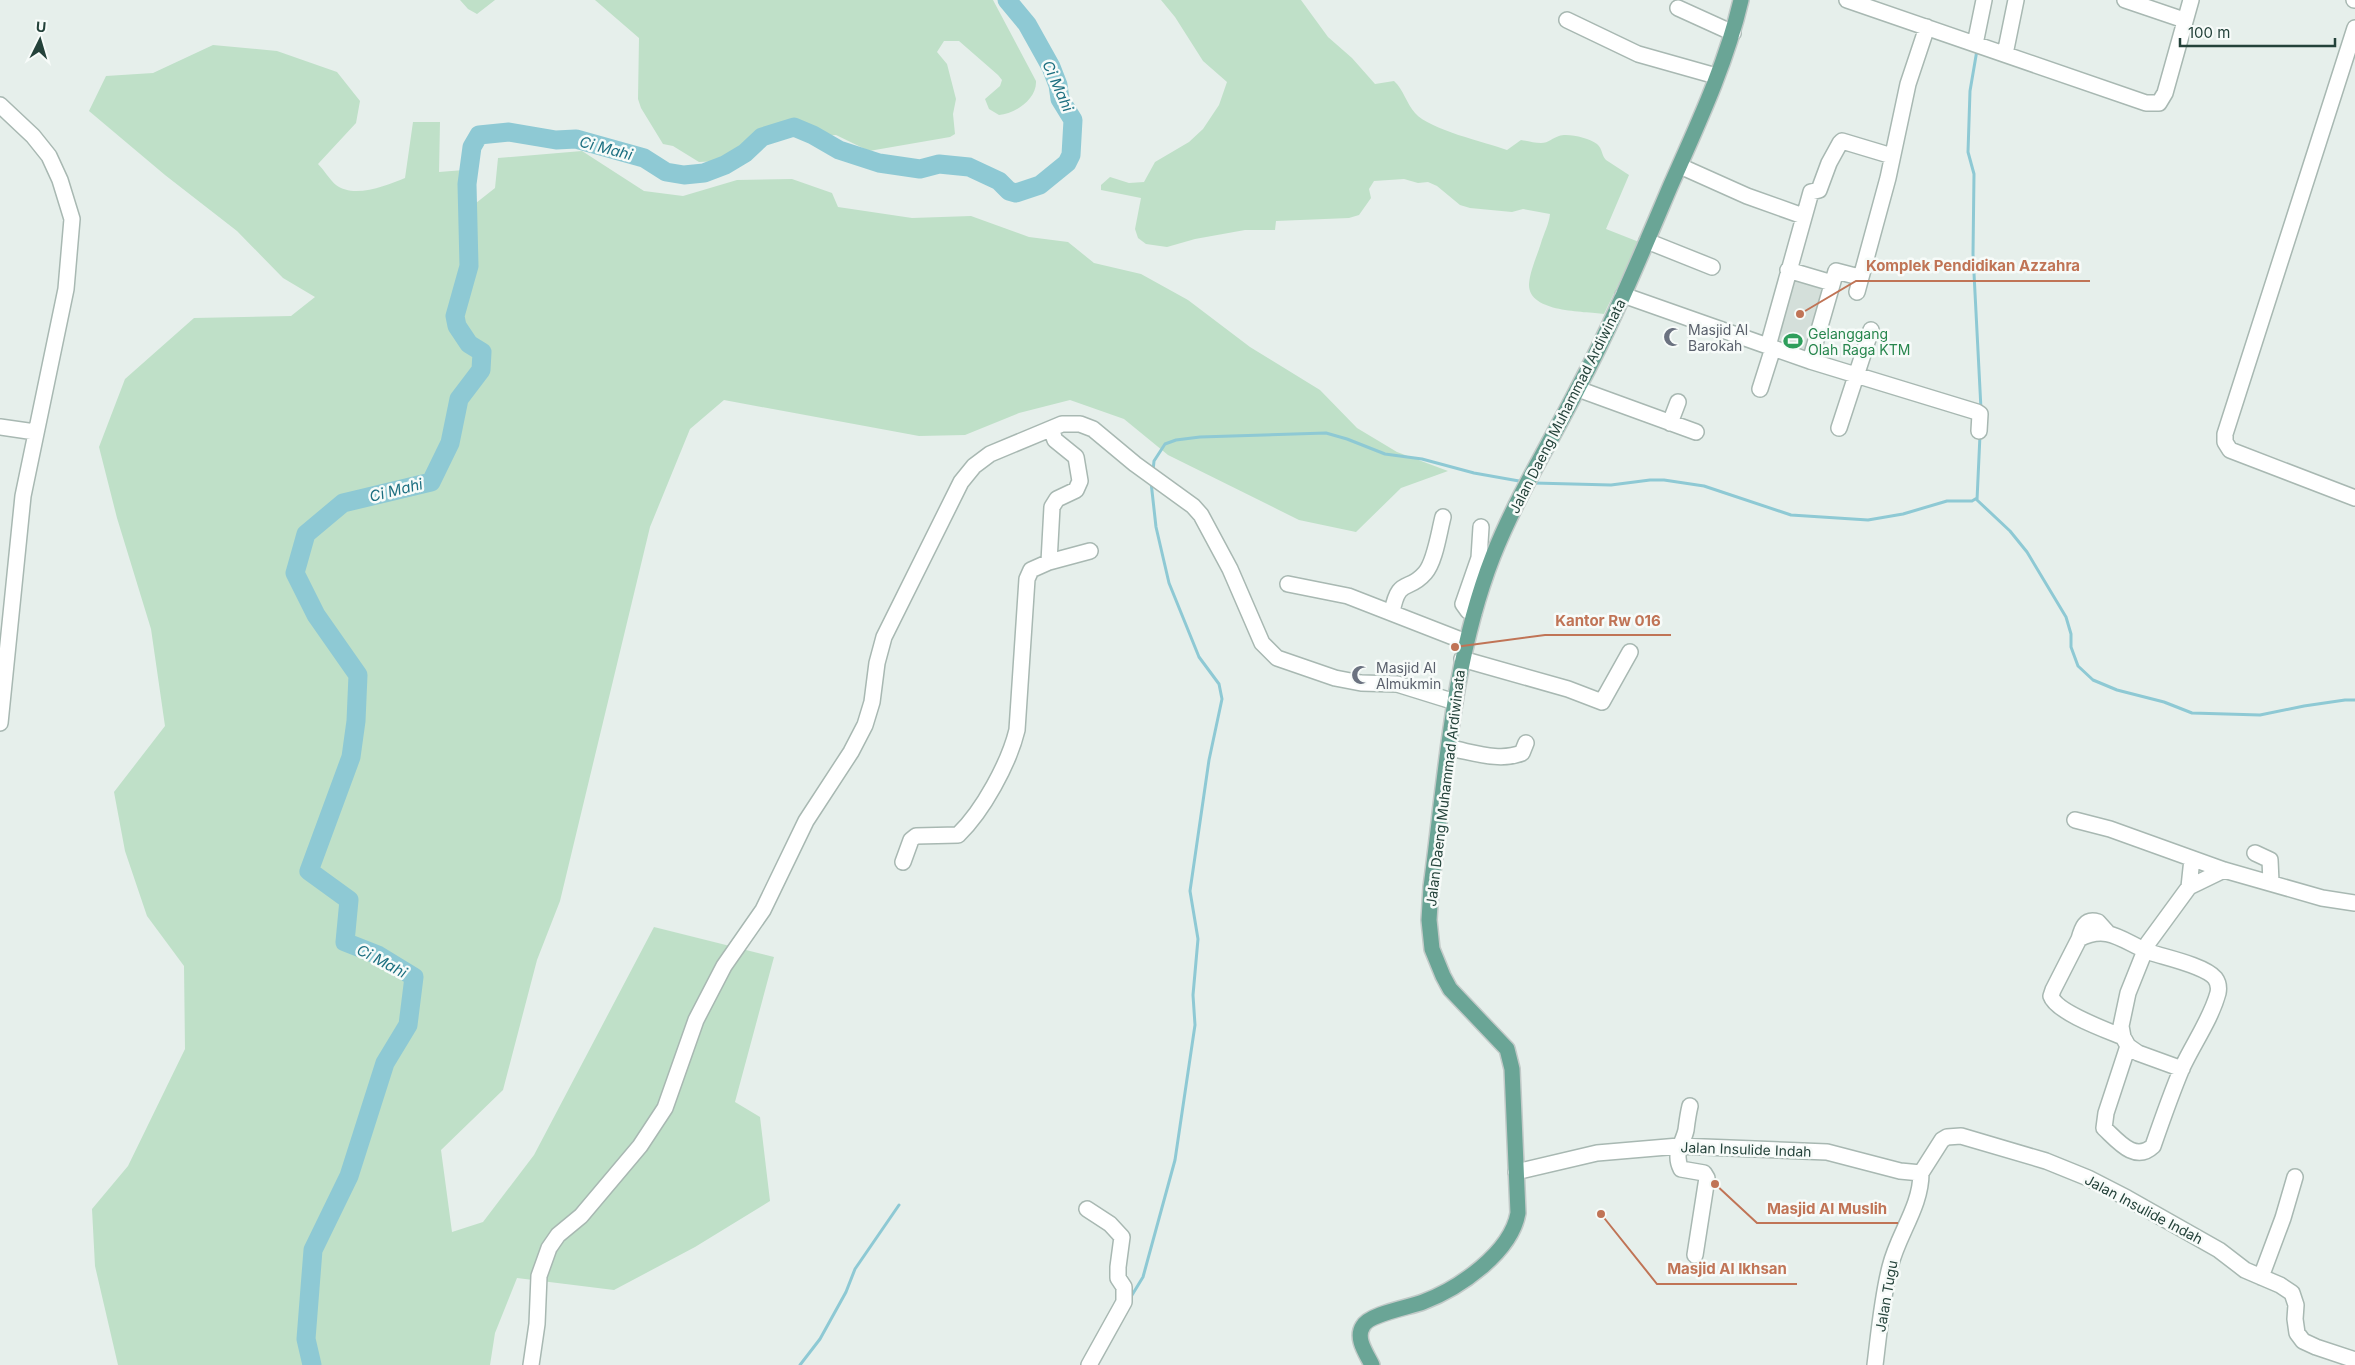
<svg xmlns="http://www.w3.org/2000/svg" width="2355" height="1365" viewBox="0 0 2355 1365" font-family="Inter,sans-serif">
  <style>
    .built { fill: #d4dfda }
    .green { fill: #bfe0c8 }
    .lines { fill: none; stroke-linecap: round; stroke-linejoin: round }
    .stream { stroke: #8ec9d4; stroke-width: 3 }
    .river { stroke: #8ec9d4; stroke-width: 19 }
    .minor-casing { stroke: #a8b8b2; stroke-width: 18 }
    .major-casing { stroke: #c2cac8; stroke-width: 18 }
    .minor { stroke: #fff; stroke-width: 15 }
    .major { stroke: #6aa596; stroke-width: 15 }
    .labels { text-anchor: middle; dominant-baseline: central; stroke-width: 5; stroke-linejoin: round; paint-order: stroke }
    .worship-label { font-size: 14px; fill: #5b616d; stroke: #f7fbf9; text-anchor: start }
    .leisure-label { font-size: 14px; fill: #27864d; stroke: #f7fbf9; text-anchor: start }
    .street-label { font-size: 14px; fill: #24423a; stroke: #f7fbf9 }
    .water-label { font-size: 15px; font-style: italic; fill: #1c6f80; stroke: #f7fbf9 }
    .leader { fill: none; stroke: #c07456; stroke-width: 2 }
    .callout-dot { fill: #c07456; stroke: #f7fbf9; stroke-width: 2 }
    .callout-label { font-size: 15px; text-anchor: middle; font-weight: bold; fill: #c07456; stroke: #f7fbf9; stroke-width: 5; stroke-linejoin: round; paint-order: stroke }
  </style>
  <rect width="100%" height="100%" fill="#e6efeb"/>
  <!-- built -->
  <path class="built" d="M1789,271l42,12 -21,76 -40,-15z"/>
  <!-- green -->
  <path class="green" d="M460,0h35l-18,14 -9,-5z
    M595,0h398l43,81c1,18 -21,33 -37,34l-10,-6 -4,-10 15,-13 2,-6 -4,-5 -39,-34h-15l-7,11 10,12 9,35 -3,15 2,20 -5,3 -81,14 -33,-16 -43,2 -32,-4 -41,28 -21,1 -26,-16 -10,-2 -22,-36 -3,-9 1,-61z
    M1161,0h140l27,37 24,21 23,26 19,-3c10,9 12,22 21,32 15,17 70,29 92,37l14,-10c7,1 14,3 20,3 8,0 11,-5 18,-7 9,-3 30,2 38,8 6,5 4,11 9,16l23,15 -23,54 33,13 -35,72c-20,-3 -76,-1 -75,-30 1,-13 8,-28 12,-41 3,-10 8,-19 9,-29l-27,-5 -11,3 -42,-4 -10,-3 -23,-19 -9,-4 -10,1 -14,-4 -30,2 -5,8 2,9 -12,17 -10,3 -73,3 -1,9h-30l-50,9 -28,8 -21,-3 -8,-6 -3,-9 6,-31 -40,-8v-5l9,-8 19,6 15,-1 11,-20 34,-20 14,-13 16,-24 8,-23 -24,-21 -28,-44z
    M213,45l64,6 60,21 23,29 -4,22 -38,41c6,6 12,16 18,21 18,14 52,0 69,-7l8,-56h27l-1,50 25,-2 12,33 19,-15 3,-30 84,-7 62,40 39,5 54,-16 55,-1 40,14 6,14 74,11 59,-2 58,21 39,5 26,21 47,11 47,26 62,47 70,43 37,38 40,24 51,19 -47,17 -45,44 -57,-12 -131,-65 -44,-36 -54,-19 -51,13 -54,22 -46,1 -195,-36 -34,29 -40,98 -90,374 -23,59 -34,130 -62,60 11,82 31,-10 51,-67 120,-228 120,30 -39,145 25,15 10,84 -75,46 -81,43 -97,-12 -22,55 -5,32h-372l-23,-99 -3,-57 36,-43 57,-117 -1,-83 -37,-50 -22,-65 -11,-59 51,-66 -14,-97 -34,-111 -18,-71 26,-68 69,-61 97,-2 24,-19 -32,-19 -46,-47 -72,-56 -76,-64 17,-35 47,-3z"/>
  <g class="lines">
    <!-- stream -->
    <path class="stream" d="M1977,50l-7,41 -2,61 6,22 -1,80 8,155
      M1980,435l-3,65 33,31 17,21 39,65 5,17v13l7,19 15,14 24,10 47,12 28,11 68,2 44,-9 41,-6h10
      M1153,471l1,-10 11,-17 11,-4 24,-3 126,-4 21,6 38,15 37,5 52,14 45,8
      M1534,483l77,2 39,-5h14l40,6 87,29 77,5 35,-6 44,-13h25l5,-3
      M1129,1300l14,-23 32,-117 20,-135 -2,-30 5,-56 -8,-48 19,-131 13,-61 -3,-15 -20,-27 -30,-74 -13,-56 -5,-45
      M800,1365l20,-26 26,-47 9,-23 44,-64"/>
    <!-- river -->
    <path class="river" d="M312,1365l-6,-26 7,-89 36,-74 36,-113 23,-38 6,-48 -36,-22 -33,-13 4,-42 -40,-29 42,-114 5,-36 2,-46 -42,-60 -21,-42 11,-39 37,-31 88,-21 19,-39 9,-44 22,-29 1,-18 -13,-8 -12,-18 -2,-10 14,-50 -2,-82 5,-37 7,-12 30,-3 47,8 20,-1 68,19 22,14 18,3 20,-2 21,-8 20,-12 17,-16 32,-10 19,8 26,15 40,13 41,6 19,-5 30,3 30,14 10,10 7,2 24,-8 27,-22 4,-8 2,-35 -13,-21 -2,-14 -7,-18 -24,-43 -20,-24"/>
    <!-- minor casing -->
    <g class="minor-casing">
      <path id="minor" d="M1847,0l299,103h13l6,-10 26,-93
        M2125,0l59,20
        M2354,0h1
        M1678,8l55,25
        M1567,20l71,34 78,22
        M2355,28l-130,406v8l5,8 125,48
        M1975,44l9,-44
        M2005,54l11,-54
        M0,105l33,31 16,20 11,24 12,39 -6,70 -43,207 -23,227
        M1680,166l67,30 56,20
        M1647,241l65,26
        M1788,270l44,13
        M1857,292l31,-114 20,-94 19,-57
        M1623,295l187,66 167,51 3,2 -1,17
        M1768,346l43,-154 8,-2 10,-27 11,-20 2,-2 50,15
        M1810,361l26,-90 23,6
        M1578,389l118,43
        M1760,389l13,-41
        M1670,423l8,-21
        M0,427l35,5
        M1839,428l32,-98
        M1049,562l41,-11
        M1288,584l60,12 118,46
        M1392,612c7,-36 16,-19 33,-39 10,-11 14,-41 18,-56
        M1474,613l-6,-2 -5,-7 16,-46 2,-31
        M1462,659l106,30 34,13 28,-50
        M1449,748c24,4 50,14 73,5l4,-10
        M2075,820l35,9 114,41 98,28 33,5
        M2255,853l15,7 1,22
        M903,862l8,-22 5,-4 42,-1c25,-24 51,-72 59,-105l10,-151 4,-9 18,-8 3,-55 5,-8 19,-9 4,-9 -4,-24 -21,-17 -4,-11
        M2189,887l3,-28
        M2079,939c3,-11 6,-21 19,-17l9,10
        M2123,1037c-17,-7 -67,-25 -72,-41l2,-6 26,-51c30,-16 45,4 73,14 16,5 53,13 63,25 3,4 4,10 3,15 -7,26 -25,51 -36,75 -11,26 -20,52 -29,78 -18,17 -35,-5 -49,-18l2,-15 22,-67
        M2182,1069l-44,-16 -10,-7 -5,-9 -2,-11 7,-33 20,-50 41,-56 35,-17
        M1690,1106c-2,8 -3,16 -4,24 -3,14 -13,23 -5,39l23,4 3,5 -12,77
        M1516,1172l81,-19 82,-7 148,6 73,19 21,2 21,-33 5,-3 14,-1 85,25 42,17 39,20 92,52 26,20 35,15 12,8 4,12 -1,14 2,14 6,8 13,6 39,13
        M1087,1209l23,15 12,13 -4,30v11l6,9v15l-35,63
        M2261,1277l22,-59 12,-41
        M531,1365l6,-41 2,-48 10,-28 9,-13 23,-19 59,-70 25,-38 31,-88 28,-54 39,-56 43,-89 45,-69 14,-27 7,-23 5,-39 7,-26 77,-155 13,-16 16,-12 72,-30h18l13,5 42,35 58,42 8,9 29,54 32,74 15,15 58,20 26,5 36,1 58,18
        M1875,1365c4,-32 7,-67 15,-98 8,-33 31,-60 31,-94"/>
    </g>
    <!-- major casing -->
    <g class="major-casing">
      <path id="major" d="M1372,1365c-6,-12 -17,-27 -9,-39 6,-12 47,-19 60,-24 35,-13 88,-49 95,-89l-6,-144 -5,-20 -57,-60 -7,-13 -11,-27 -3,-29 2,-33c15,-111 21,-226 62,-331 23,-58 56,-111 84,-166 35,-65 64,-135 93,-203 27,-61 56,-122 71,-187"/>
    </g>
    <!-- minor -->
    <use href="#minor" class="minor"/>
    <!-- major -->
    <use href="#major" class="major"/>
  </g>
  <!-- icons -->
  <defs>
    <g id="mosque-bare" transform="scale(1.5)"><path d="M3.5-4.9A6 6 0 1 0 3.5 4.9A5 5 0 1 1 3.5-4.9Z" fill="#6b7280" stroke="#f7fbf9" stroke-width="2.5" paint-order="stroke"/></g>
    <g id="stadium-bare" transform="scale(1.5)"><path d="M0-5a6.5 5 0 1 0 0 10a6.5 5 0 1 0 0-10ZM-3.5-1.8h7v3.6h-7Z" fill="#2e9e5b" stroke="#f7fbf9" stroke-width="2.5" paint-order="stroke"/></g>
  </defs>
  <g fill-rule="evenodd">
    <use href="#mosque-bare" x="1673" y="337"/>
    <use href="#stadium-bare" x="1793" y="341"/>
    <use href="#mosque-bare" x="1361" y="675"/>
  </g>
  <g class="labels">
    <!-- worship labels -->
    <g class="worship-label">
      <text x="1688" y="329">Masjid Al<tspan x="1688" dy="16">Barokah</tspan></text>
      <text x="1376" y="667">Masjid Al<tspan x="1376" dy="16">Almukmin</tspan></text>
    </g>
    <!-- leisure labels -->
    <g class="leisure-label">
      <text x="1808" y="333">Gelanggang<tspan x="1808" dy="16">Olah Raga KTM</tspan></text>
    </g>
    <!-- street labels -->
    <g class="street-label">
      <text transform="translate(1567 406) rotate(-63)">Jalan Daeng Muhammad Ardiwinata</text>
      <text transform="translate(1445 788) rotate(-83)">Jalan Daeng Muhammad Ardiwinata</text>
      <text transform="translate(1746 1149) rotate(2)">Jalan Insulide Indah</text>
      <text transform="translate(2144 1209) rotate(28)">Jalan Insulide Indah</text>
      <text transform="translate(1886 1296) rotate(-80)">Jalan Tugu</text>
    </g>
    <!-- water labels -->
    <g class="water-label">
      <text transform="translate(1058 86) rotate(66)">Ci Mahi</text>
      <text transform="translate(606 148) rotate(15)">Ci Mahi</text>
      <text transform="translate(396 490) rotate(-14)">Ci Mahi</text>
      <text transform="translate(382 961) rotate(28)">Ci Mahi</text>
    </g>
  </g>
  <!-- callouts -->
  <path class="leader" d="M1800 314L1856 281H2090M1455 647L1545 635H1671M1715 1184L1757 1223H1898M1601 1214L1657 1284H1797"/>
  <g class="callout-dot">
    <circle cx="1800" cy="314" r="5"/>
    <circle cx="1455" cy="647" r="5"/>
    <circle cx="1715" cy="1184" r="5"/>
    <circle cx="1601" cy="1214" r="5"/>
  </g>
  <g class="callout-label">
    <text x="1973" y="271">Komplek Pendidikan Azzahra</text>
    <text x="1608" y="626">Kantor Rw 016</text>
    <text x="1827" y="1214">Masjid Al Muslih</text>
    <text x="1727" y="1274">Masjid Al Ikhsan</text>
  </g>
  <!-- north arrow -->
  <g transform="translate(40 40) rotate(5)" stroke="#f7fbf9" stroke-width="4" paint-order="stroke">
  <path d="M0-4L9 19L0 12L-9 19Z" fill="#24423a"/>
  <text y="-8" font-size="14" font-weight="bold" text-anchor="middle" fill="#24423a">U</text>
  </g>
  <!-- scale -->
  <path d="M2180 38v8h155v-8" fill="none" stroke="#24423a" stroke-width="2.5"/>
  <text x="2188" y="38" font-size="15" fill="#24423a" stroke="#f7fbf9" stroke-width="4" paint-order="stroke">100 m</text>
</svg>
